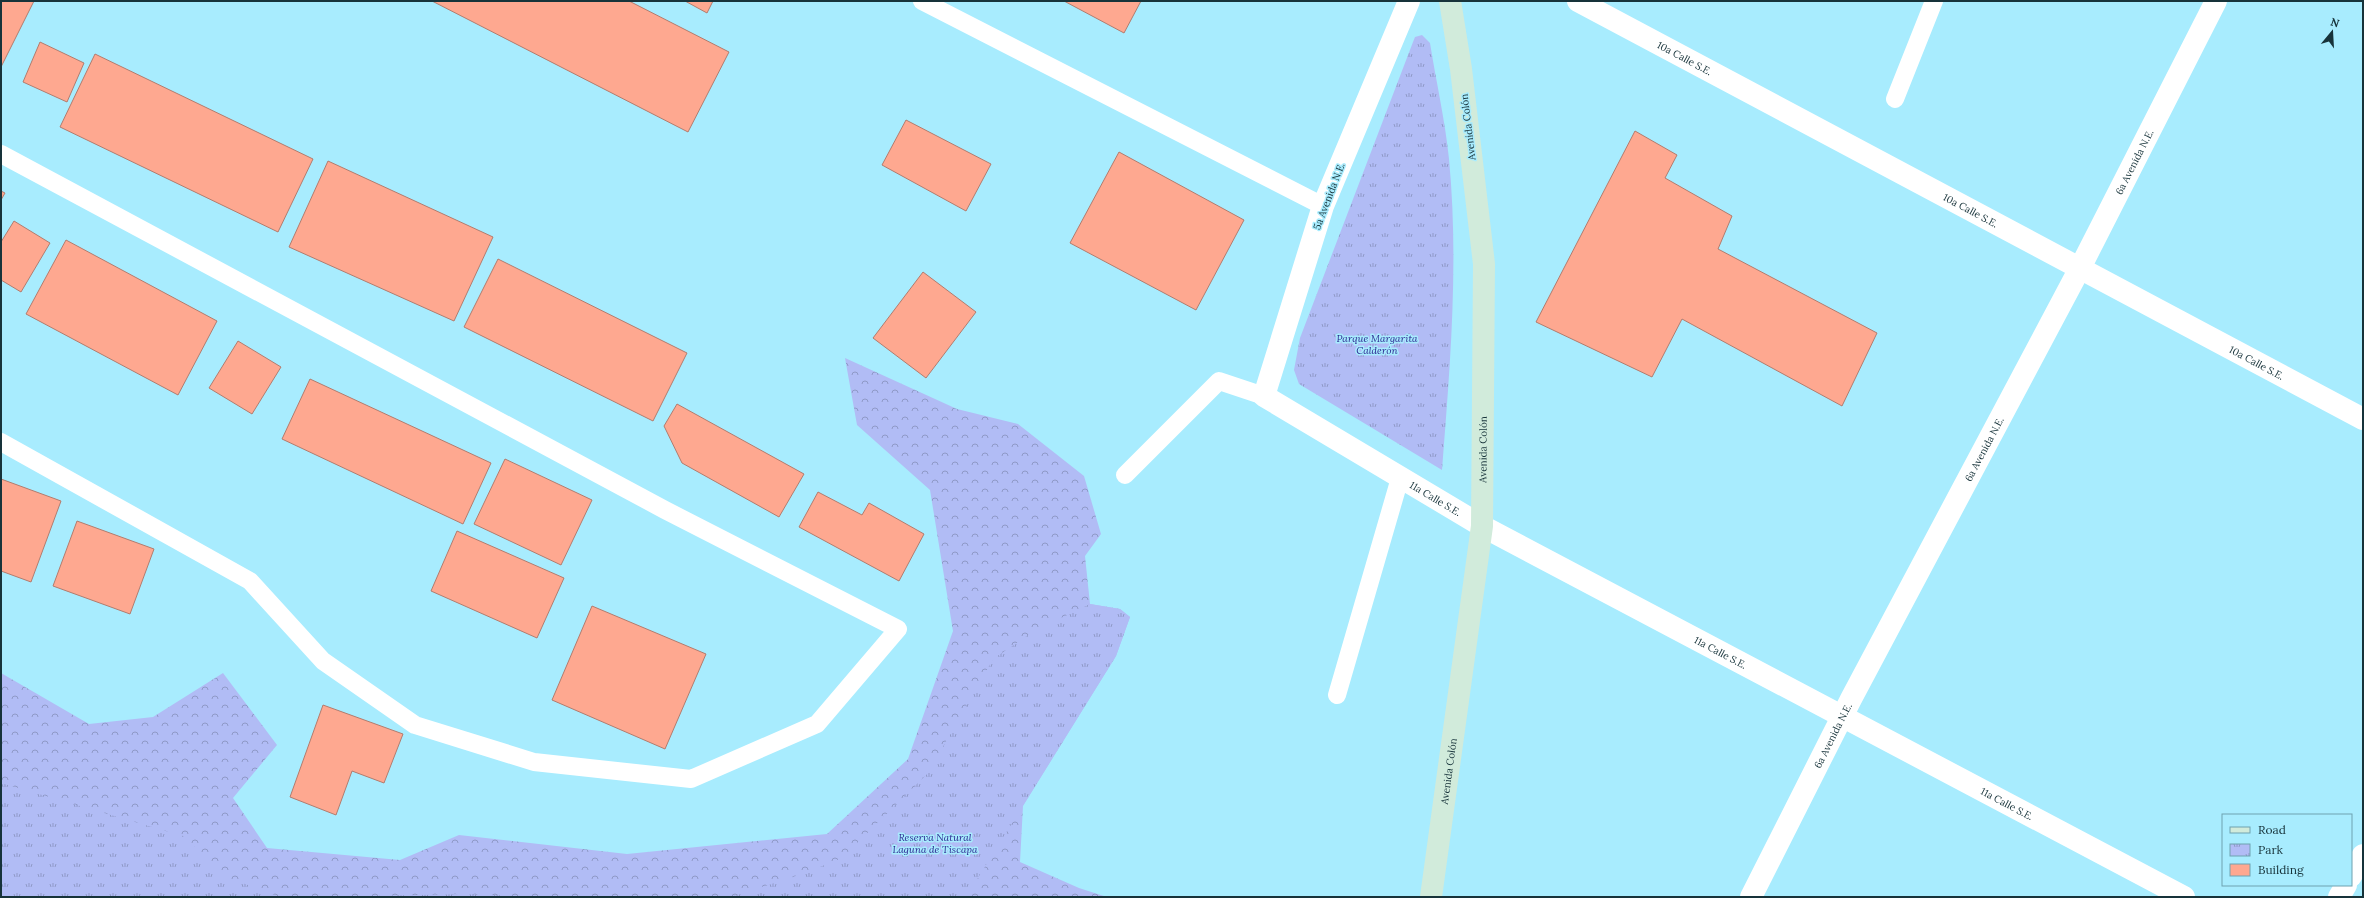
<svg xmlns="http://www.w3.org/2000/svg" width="2364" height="898" viewBox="0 0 2364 898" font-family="Lora,serif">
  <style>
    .forest { fill: url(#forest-crowns) }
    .park { fill: url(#park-tufts) }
    .building { fill: #fea890; stroke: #b27c6e }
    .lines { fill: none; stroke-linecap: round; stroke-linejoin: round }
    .service { stroke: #fff; stroke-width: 18 }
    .minor { stroke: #fff; stroke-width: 22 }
    .secondary { stroke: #d1ebdb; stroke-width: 22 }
    .labels { text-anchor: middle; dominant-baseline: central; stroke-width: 3; stroke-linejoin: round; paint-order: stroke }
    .street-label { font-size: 10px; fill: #17333a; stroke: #a8ecfe }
    .park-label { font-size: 10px; font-style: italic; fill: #2b2790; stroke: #a8ecfe }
  </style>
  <defs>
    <pattern id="forest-crowns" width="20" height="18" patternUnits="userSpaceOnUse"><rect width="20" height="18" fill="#b1bcf5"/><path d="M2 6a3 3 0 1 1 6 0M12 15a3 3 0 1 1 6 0" fill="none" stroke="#8f99c7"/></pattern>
    <pattern id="park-tufts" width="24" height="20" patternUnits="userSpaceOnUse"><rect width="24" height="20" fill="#b1bcf5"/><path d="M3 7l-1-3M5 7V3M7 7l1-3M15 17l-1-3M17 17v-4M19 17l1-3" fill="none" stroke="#8f99c7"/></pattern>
  </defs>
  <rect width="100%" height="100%" fill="#a8ecfe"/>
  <!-- forest -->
  <path class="forest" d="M845,358l112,51 61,15 66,52 17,58 -16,22 5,48 30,5 10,8 -14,39 -93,150 -3,56 59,26 28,9h-1106v-224l88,51 64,-7 70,-44 54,72 -44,53 34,50 133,12 59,-25 168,19 200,-20 81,-75 45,-128 -23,-141 -73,-65z"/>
  <!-- park -->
  <path class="park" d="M1422,35l8,8c6,38 15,77 19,116 10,104 1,208 -7,311l-143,-86 -5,-14 6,-32 113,-296 2,-5z
    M1090,604l30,5 10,8 -14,39 -150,241h-235l74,-24 37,-15 86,-85 65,-114 41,-28z
    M1,783l182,53 43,41 54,20h-279z
    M464,894l75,3h-175l8,-1z"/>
  <!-- building -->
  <path class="building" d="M1,1h33l-33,66z
    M432,1h197l100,51 -41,80z
    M685,1h28l-6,12z
    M1064,1h77l-17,32z
    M40,42l44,21 -17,39 -44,-20z
    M95,54l218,105 -35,73 -218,-105z
    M906,120l85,44 -25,47 -84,-46z
    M1635,131l42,24 -12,23 67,38 -14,33 159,84 -35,73 -160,-87 -30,58 -116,-55z
    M1119,152l125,68 -48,90 -126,-67z
    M328,161l165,76 -39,84 -165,-74z
    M1,191l4,2 -4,7z
    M14,221l36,22 -29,49 -20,-12v-38z
    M66,240l151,81 -39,74 -152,-81z
    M498,259l189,94 -34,68 -189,-94z
    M923,272l53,40 -50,66 -53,-40z
    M238,341l43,26 -29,47 -43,-26z
    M310,379l181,84 -28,61 -181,-85z
    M677,404l127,70 -25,43 -97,-54 -18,-37z
    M505,459l87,41 -31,65 -87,-41z
    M1,479l60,22 -30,81 -30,-11z
    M818,492l44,23 7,-12 55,31 -25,47 -100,-54z
    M77,521l77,28 -24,65 -77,-28z
    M457,531l107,47 -27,60 -106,-47z
    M592,606l114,48 -41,95 -113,-49z
    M323,705l80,29 -19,49 -32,-12 -16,44 -46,-18z"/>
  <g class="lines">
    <!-- service -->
    <path class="service" d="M922,1l401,205
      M1895,99l39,-98
      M1,154l664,356 233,119 -81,95 -126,55 -157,-17 -119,-37 -92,-64 -73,-80 -249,-139
      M1125,475l94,-94 45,15
      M1337,695l63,-217"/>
    <!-- minor -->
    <g class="minor">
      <path id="s1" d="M1409,1l-86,205 -59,190 218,130 702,371"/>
      <path id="s2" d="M1578,1l785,418"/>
      <path d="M2351,876l12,-21"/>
      <path id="s3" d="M1751,897l100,-198 229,-431 136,-267"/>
      <path d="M2339,897l7,-12"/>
    </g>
    <!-- secondary -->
    <path class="secondary" id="s4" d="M1431,897l51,-371 2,-262 -23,-195 -11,-68"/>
  </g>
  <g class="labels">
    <!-- street labels -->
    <g class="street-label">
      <text stroke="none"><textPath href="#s2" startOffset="121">10a Calle S.E.</textPath></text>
      <text transform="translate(1468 127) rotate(-97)">Avenida Colón</text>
      <text stroke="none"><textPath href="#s3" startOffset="829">6a Avenida N.E.</textPath></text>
      <text transform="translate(1329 196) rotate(-69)">5a Avenida N.E.</text>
      <text stroke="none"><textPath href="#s2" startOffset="445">10a Calle S.E.</textPath></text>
      <text stroke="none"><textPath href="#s2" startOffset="769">10a Calle S.E.</textPath></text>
      <text stroke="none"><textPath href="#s3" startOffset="505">6a Avenida N.E.</textPath></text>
      <text stroke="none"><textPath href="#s4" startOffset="451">Avenida Colón</textPath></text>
      <text stroke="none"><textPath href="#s1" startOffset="621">11a Calle S.E.</textPath></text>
      <text stroke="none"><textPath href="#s1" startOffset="945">11a Calle S.E.</textPath></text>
      <text stroke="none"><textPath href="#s3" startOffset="181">6a Avenida N.E.</textPath></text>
      <text stroke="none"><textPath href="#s4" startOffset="127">Avenida Colón</textPath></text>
      <text stroke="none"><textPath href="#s1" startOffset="1269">11a Calle S.E.</textPath></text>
    </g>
    <!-- park labels -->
    <g class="park-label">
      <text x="1377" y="338">Parque Margarita<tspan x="1377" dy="12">Calderón</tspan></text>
      <text x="935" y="837">Reserva Natural<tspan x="935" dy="12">Laguna de Tiscapa</tspan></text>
    </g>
  </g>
  <!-- border -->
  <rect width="2364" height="898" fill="none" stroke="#17333a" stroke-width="4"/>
  <!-- legend -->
  <rect x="2222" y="814" width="130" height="72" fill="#a8ecfe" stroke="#6ea2b0"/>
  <rect x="2230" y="827" width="20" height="6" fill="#d1ebdb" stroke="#6ea2b0"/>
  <text x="2258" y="834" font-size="12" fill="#17333a">Road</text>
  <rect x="2230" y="844" width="20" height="12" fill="url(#park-tufts)" stroke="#6ea2b0"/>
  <text x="2258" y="854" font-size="12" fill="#17333a">Park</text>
  <rect x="2230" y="864" width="20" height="12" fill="#fea890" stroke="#6ea2b0"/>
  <text x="2258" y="874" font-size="12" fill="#17333a">Building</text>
  <!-- north arrow -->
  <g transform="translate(2332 32) rotate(18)" stroke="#a8ecfe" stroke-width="3" paint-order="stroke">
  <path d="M0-3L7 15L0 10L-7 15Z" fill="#17333a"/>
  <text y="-6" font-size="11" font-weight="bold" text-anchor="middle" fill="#17333a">N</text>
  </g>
</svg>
